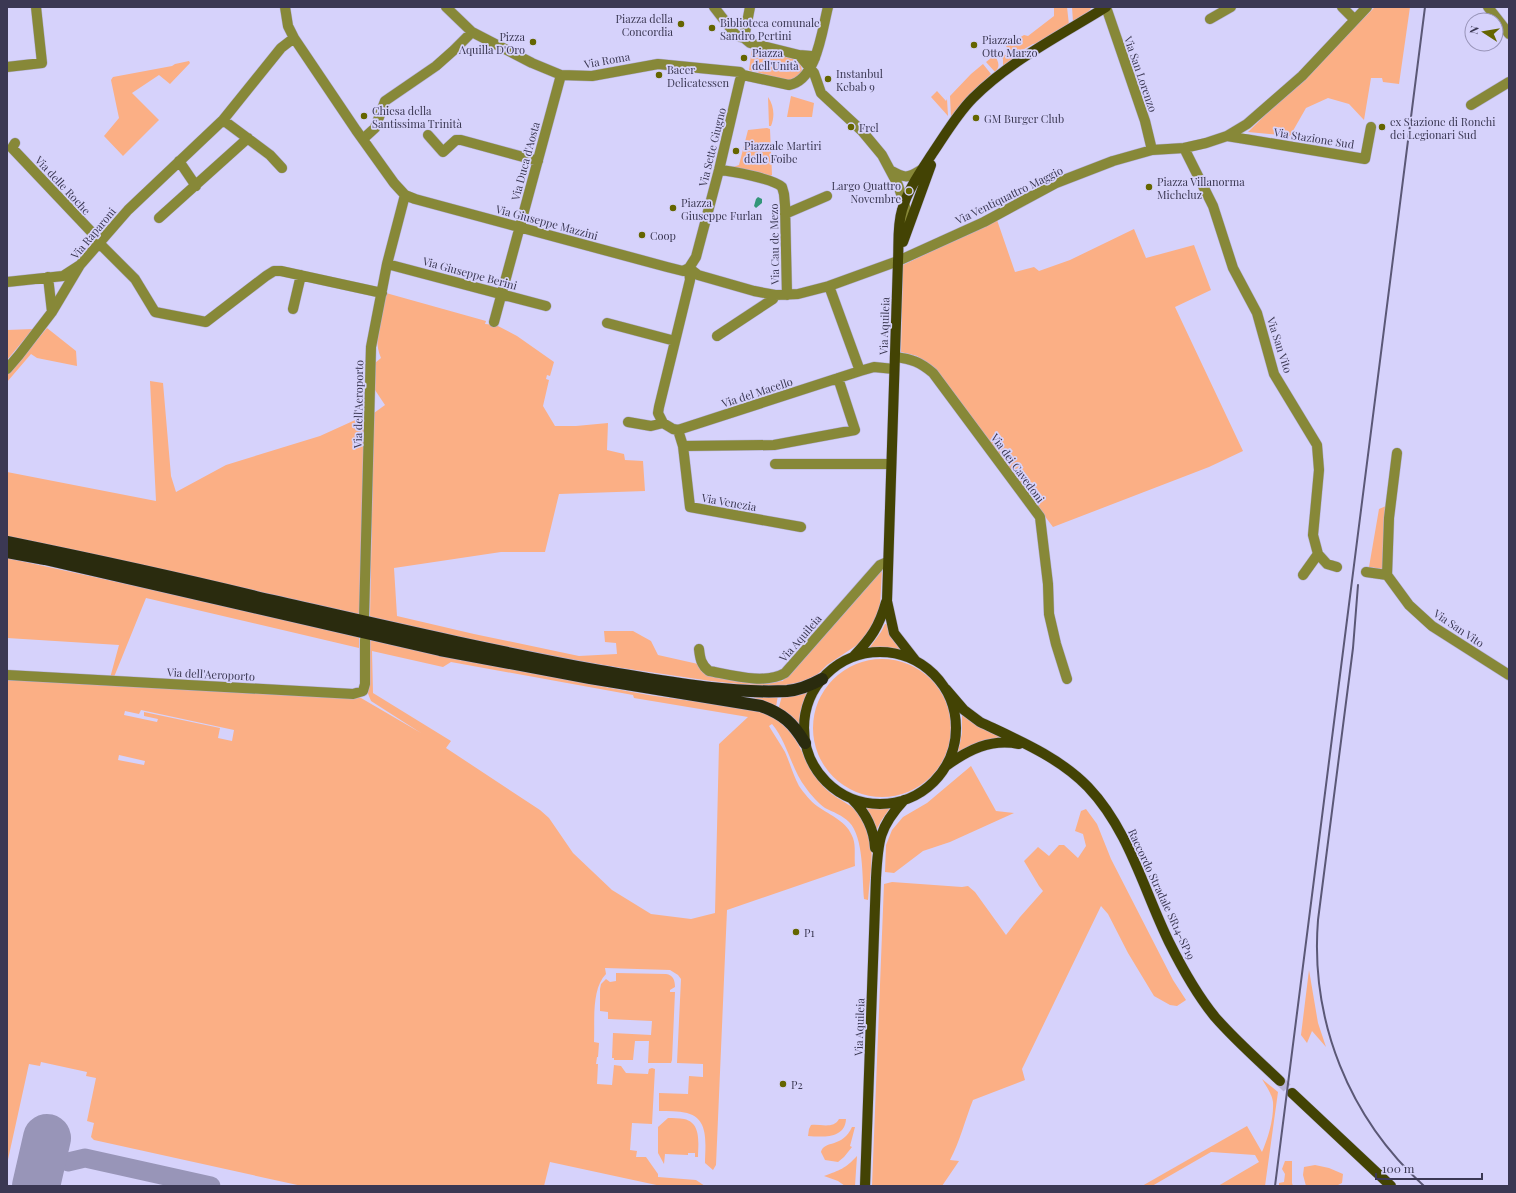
<svg xmlns="http://www.w3.org/2000/svg" width="1516" height="1193" viewBox="0 0 1516 1193" font-family="'Playfair Display',serif">
  <style>
    .green { fill: #fbaf85; fill-rule: evenodd }
    .water { fill: #339679 }
    .lines { fill: none; stroke-linecap: round; stroke-linejoin: round }
    .taxiway { stroke: #9895b8; stroke-width: 19 }
    .runway { stroke: #9895b8; stroke-width: 48 }
    .major-tunnel { stroke: #b7b3d9; stroke-width: 10; stroke-dasharray: 10 5; stroke-linecap: butt }
    .minor-casing { stroke: #b4b0d6; stroke-width: 11 }
    .major-casing { stroke: #b4b0d6; stroke-width: 11 }
    .highway-casing { stroke: #b4b0d6; stroke-width: 13 }
    .minor { stroke: #878838; stroke-width: 10 }
    .major { stroke: #434304; stroke-width: 10 }
    .highway { stroke: #2a2b0e; stroke-width: 12 }
    .rail { stroke: #5b5876; stroke-width: 2 }
    .poi-dot { fill: #656500; stroke: #d6d2fb; stroke-width: 1.5 }
    .labels { text-anchor: middle; dominant-baseline: central; stroke-width: 3.5; stroke-linejoin: round; paint-order: stroke }
    .poi-label { font-size: 11px; fill: #3b3853; stroke: #d6d2fb; text-anchor: start }
    .street-label { font-size: 11px; fill: #3b3853; stroke: #d6d2fb }
  </style>
  <rect width="100%" height="100%" fill="#d6d2fb"/>
  <!-- green -->
  <path class="green" d="M1054,7h13l2,18 -28,18 -8,1 -14,8 -6,1 -4,-3 -3,-4 18,-11 4,1 26,-20z
    M1072,7h20l-6,8 -13,7z
    M1375,7h35l-11,77 -16,-2 -1,-4h-11l-7,42 -15,-16 -21,-6 -22,10 -16,28 -42,-4z
    M752,48l45,12c4,5 6,8 4,15l-12,6 -40,-11z
    M1001,50l4,5 10,3 -12,11v-10l-5,-7z
    M995,55c3,7 6,11 0,17l-9,-10z
    M189,61l1,2 -20,21 -11,-9 -27,18 27,27 -36,36 -19,-20 15,-18 -8,-38 2,-3 59,-11 3,-2z
    M983,64l8,10 -40,43 -1,-21 21,-22z
    M937,91l9,10 1,-2 1,17 -17,-19z
    M791,96l23,7 -2,14h-25z
    M768,97c6,9 7,19 3,29h-2z
    M767,128l3,1 2,46 -6,3 -34,-9 1,-2 6,-2 9,-35z
    M997,220l18,52 19,-5 5,4 31,-11 64,-31 12,29 48,-13 17,45 -36,17 68,144 -34,16 -156,60 -121,-160 -15,-11 -16,-4 2,-87z
    M386,293l100,28 -1,3 11,1 21,11 37,26 -4,14 -3,-1 -1,4 3,1 -6,26 12,20h21l32,-3 -1,27 17,4 1,6 18,1 2,30 -86,3 -14,58h-44l-107,16 3,48 77,18 105,22 38,-2 -1,-11 -11,-1 -1,-11h29l18,10 7,14 40,9 4,8c26,5 54,13 81,9l2,-4 93,-105 4,-2 -2,37 -2,12 -15,22 -36,24 -16,16 -12,4 -34,2 -54,-6 -89,-13 -93,-15 -159,-35 4,-205 11,-8 -10,-15v-27l6,-5c-9,-20 0,-44 5,-65z
    M47,328l29,23 1,15 -40,-8 -6,-4 -24,28v-7z
    M33,329l-26,31v-30z
    M150,381l13,2 8,93 5,16 50,-27 94,-29 44,-20 -4,200 -353,-78v-66l149,29z
    M1386,506l-4,63 -13,-2 10,-58z
    M7,558l133,29 219,50v11l-213,-50 -32,79 -4,1 9,-33 -112,-7z
    M885,624h2l13,25h-30v-2l11,-15z
    M369,640c87,17 175,36 263,52 26,5 52,8 79,11 17,2 36,2 53,9 38,16 35,48 60,75 12,14 35,18 42,37 10,24 4,50 2,76l-4,-1c-2,-21 0,-62 -15,-77 -7,-7 -16,-10 -24,-14 -7,-5 -14,-13 -19,-20 -15,-19 -18,-45 -34,-64l-3,2c5,9 11,17 16,26 5,11 8,23 14,34 5,7 11,15 18,20 14,10 30,15 36,32 3,8 1,19 2,28l-128,44 -11,255 -3,5 -8,-7c0,-18 5,-44 -18,-50 -9,-2 -19,-2 -28,-2v-18l29,1 1,-18 14,1v-13l-26,-1 4,-84 -3,-4 -8,-5 -65,-2 1,6c-15,15 -11,48 -12,68l5,1 -1,14h-1l-1,7h2l-1,20 15,1 2,-20 7,1 5,7 22,1 1,-5 3,-1 3,1 -3,55 -20,-1 -2,27 7,1 -1,6h10l12,17v3l38,3 9,6h-44l-111,-24 -6,24h-242l-208,-46 -3,-3 3,-14 -7,-2 9,-43 -10,-2 1,-4 -46,-10 -1,4 -11,-2 -22,100v-484l354,18 60,35 -50,-32 -4,-10zM372,651l71,16 8,-5 182,33 1,3 114,19 -29,27 -4,169 -24,6 -40,-5 -39,-24 -39,-37 -24,-35 -9,-8 -94,-62 5,-7 -78,-48zM141,710l93,20 -2,11 -14,-3 2,-10 -76,-16v4l14,3 -1,3 -33,-7 1,-4 14,3zM119,755l26,6 -1,4 -26,-5z
    M813 728a69 69 0 1 1 138 0a69 69 0 1 1-138 0Z
    M811,691l-6,18 -2,21 -25,-20 4,-14z
    M778,695l-2,12 -22,-9v-2z
    M962,715h1l39,22 -1,2 -43,13 4,-19z
    M971,766l25,45 18,2 -64,29 -27,9 -29,22 -9,-1 1,-27 6,-15 11,-13 24,-14z
    M865,806l16,2 9,-2v2l-9,13 -4,8 -1,1 -12,-23z
    M1086,809l11,15 14,35 62,121 13,20 -9,6 -7,-1 -16,-9 -26,-43 -20,-39 -7,-8 -79,163 3,11 -52,20c-8,20 -13,41 -23,60l9,1 -17,25h-70l12,-302 8,-2 70,5 6,-1 7,6 31,43 14,-18 23,-26 -4,-5 -15,-25 14,-14 11,9 10,-11h5l14,13 8,-12 -3,-12 -8,-3 6,-20z
    M1309,970l9,53 8,24 -14,-16 -5,12 -6,-8z
    M616,973l50,1c7,1 9,6 9,13l-5,3v2h5l-3,68 -1,3h-23l1,-22h-14l-2,19h-19v-2h-2l1,-25 38,2 1,-14 -44,-2v-7l-8,-1v-22l1,-5 5,-5 4,3 6,-1z
    M1262,1079l16,13 -13,94h-47l41,-24 -4,-7 -44,-3 -59,34h-10l105,-60 15,26c6,-14 12,-33 11,-50 -1,-8 -7,-16 -11,-23z
    M668,1118c5,0 11,0 16,1 18,4 14,25 14,38h-3v-4h-7v2l-23,-1 -1,10 -6,-11v-26z
    M839,1119h7c-1,20 -23,18 -38,17l1,-7 2,-4c10,-1 23,4 28,-6z
    M852,1127h3l-5,19 2,1 -8,10 -6,5 -13,-2 -4,-8c3,-12 22,-4 31,-25z
    M857,1156l-2,30h-10l-7,-5 -14,-5c16,-6 21,-7 33,-20z
    M1285,1161h7v22l1,3h-14v-3l5,-1 1,-8 -3,-5z
    M1315,1165l14,3 14,6 -1,9 -6,3h-30l-3,-11 1,-8z"/>
  <!-- water -->
  <path class="water" d="M758,197l4,2v4l-6,5 -2,-2 2,-7z"/>
  <g class="lines">
    <!-- taxiway -->
    <path class="taxiway" d="M68,1162l17,-4 126,28"/>
    <!-- runway -->
    <path class="runway" d="M36,1186l11,-48"/>
    <!-- major-tunnel -->
    <path class="major-tunnel" d="M1280,1081l12,12"/>
    <!-- minor casing -->
    <g class="minor-casing">
      <path id="minor" d="M285,7l3,19 6,12 62,92 38,53 11,12 10,4 252,68 16,4 6,-3
        M446,7l26,25 60,31 29,12 31,1 66,-12 82,8 3,3 46,10c28,-5 33,-55 39,-78
        M714,7l21,27 5,3 4,1 6,5 49,12 12,1 4,2
        M1106,7l39,114 7,29
        M1342,7l12,12
        M1488,7l21,27
        M1210,19l21,-12
        M744,38l6,-31
        M799,55l15,18 7,20 41,38 20,24 16,30 6,18 2,7 -2,26
        M7,67l35,-4 -6,-56
        M1471,105l38,-23
        M223,120l47,35 12,13
        M428,135l15,17 13,-12h5l77,21
        M1227,136l138,23 6,-32
        M363,139l12,-11 10,-27 51,-35 18,-16 18,-18
        M15,143l-3,5 89,94
        M1184,148l29,58 20,62 24,45 17,61 43,71 2,25 -6,65 5,19 9,10 10,3
        M179,161l17,25
        M719,170c13,1 55,9 63,17l2,7 1,11 2,90
        M890,170c14,8 17,9 31,0
        M785,214l42,-18
        M159,218l89,-80
        M100,244l35,35 20,33 51,10 60,-46 8,-5h7l101,22
        M387,264l159,42
        M689,268l9,7 56,16 21,4 23,-1 31,-8 69,-25 86,-39 72,-39 57,-22 39,-11 32,-2 22,-5 21,-7 20,-12 55,-48 65,-69
        M48,277l4,35
        M7,282l56,-6 17,-11
        M829,286l31,85
        M293,309l8,-34
        M494,322l67,-247
        M607,323l68,18
        M717,336l56,-37 2,-4
        M895,357c17,2 25,5 38,16l107,144 8,67 1,30 7,30 11,35
        M7,369l12,-14 33,-43 28,-47 48,-55 95,-90 58,-72 13,-10
        M628,422l23,4 12,-3 10,6 5,1 182,-59 14,-4 20,2
        M663,423l-5,-10 1,-6 31,-127 -1,-12 7,-11 23,-87 21,-90 3,-5
        M678,430l5,16 91,-1 81,-15 -17,-52
        M683,446l7,61 111,20
        M775,464h116
        M1366,572l21,3 22,30 23,21 77,49
        M1303,575l15,-21
        M1387,575l2,-57 8,-65
        M364,618l7,-271 16,-83 18,-69
        M699,649c1,9 2,16 10,22 22,4 56,14 76,2l95,-108 7,-3
        M7,675l346,19 10,-3 2,-7v-44"/>
    </g>
    <!-- major casing -->
    <g class="major-casing">
      <path id="major" d="M903,242l28,-77
        M804 728a76 76 0 1 1 152 0a76 76 0 1 1-152 0Z
        M854,656c17,-18 25,-29 32,-54
        M915,660l-21,-27 -7,-32 11,-340c1,-16 -1,-35 4,-51 6,-21 19,-39 30,-56 13,-19 25,-40 41,-56 38,-38 88,-63 133,-91
        M946,689l18,21 16,12c38,18 79,35 108,65 41,43 56,104 81,155 13,26 28,53 46,75 20,23 43,43 65,64
        M946,766c22,-16 45,-28 73,-22
        M852,799c14,14 22,30 23,49
        M1292,1093l99,93
        M865,1186l11,-308c2,-37 3,-51 28,-78"/>
    </g>
    <!-- highway casing -->
    <g class="highway-casing">
      <path id="highway" d="M7,542c83,17 166,35 249,55 115,26 229,53 344,74 61,10 125,23 187,20 13,-1 24,-6 35,-12
        M7,552l38,7 395,91 150,28 171,28c22,8 32,17 44,37"/>
    </g>
    <!-- minor -->
    <use href="#minor" class="minor"/>
    <!-- major -->
    <use href="#major" class="major"/>
    <!-- highway -->
    <use href="#highway" class="highway"/>
    <!-- rail -->
    <path class="rail" d="M1358,585l-5,63 -35,272c-8,101 31,198 106,266
      M1275,1186l150,-1179"/>
  </g>
  <!-- markers -->
  <g class="poi-dot">
    <circle cx="681" cy="24" r="4"/>
    <circle cx="712" cy="28" r="4"/>
    <circle cx="533" cy="42" r="4"/>
    <circle cx="974" cy="45" r="4"/>
    <circle cx="744" cy="58" r="4"/>
    <circle cx="659" cy="75" r="4"/>
    <circle cx="828" cy="79" r="4"/>
    <circle cx="364" cy="116" r="4"/>
    <circle cx="976" cy="118" r="4"/>
    <circle cx="851" cy="127" r="4"/>
    <circle cx="1382" cy="127" r="4"/>
    <circle cx="736" cy="151" r="4"/>
    <circle cx="1149" cy="187" r="4"/>
    <circle cx="909" cy="191" r="4"/>
    <circle cx="673" cy="208" r="4"/>
    <circle cx="642" cy="235" r="4"/>
    <circle cx="796" cy="932" r="4"/>
    <circle cx="783" cy="1084" r="4"/>
  </g>
  <g class="labels">
    <!-- poi labels -->
    <g class="poi-label">
      <text x="673" y="18" text-anchor="end">Piazza della<tspan x="673" dy="13">Concordia</tspan></text>
      <text x="720" y="22">Biblioteca comunale<tspan x="720" dy="13">Sandro Pertini</tspan></text>
      <text x="525" y="36" text-anchor="end">Pizza<tspan x="525" dy="13">Aquilla D'Oro</tspan></text>
      <text x="982" y="39">Piazzale<tspan x="982" dy="13">Otto Marzo</tspan></text>
      <text x="752" y="52">Piazza<tspan x="752" dy="13">dell'Unità</tspan></text>
      <text x="667" y="69">Bacer<tspan x="667" dy="13">Delicatessen</tspan></text>
      <text x="836" y="73">Instanbul<tspan x="836" dy="13">Kebab 9</tspan></text>
      <text x="372" y="110">Chiesa della<tspan x="372" dy="13">Santissima Trinità</tspan></text>
      <text x="984" y="118">GM Burger Club</text>
      <text x="1390" y="121">ex Stazione di Ronchi<tspan x="1390" dy="13">dei Legionari Sud</tspan></text>
      <text x="859" y="127">Frel</text>
      <text x="744" y="145">Piazzale Martiri<tspan x="744" dy="13">delle Foibe</tspan></text>
      <text x="1157" y="181">Piazza Villanorma<tspan x="1157" dy="13">Micheluz</tspan></text>
      <text x="901" y="185" text-anchor="end">Largo Quattro<tspan x="901" dy="13">Novembre</tspan></text>
      <text x="681" y="202">Piazza<tspan x="681" dy="13">Giuseppe Furlan</tspan></text>
      <text x="650" y="235">Coop</text>
      <text x="804" y="932">P1</text>
      <text x="791" y="1084">P2</text>
    </g>
    <!-- street labels -->
    <g class="street-label">
      <text transform="translate(607 60) rotate(-10)">Via Roma</text>
      <text transform="translate(1141 74) rotate(71)">Via San Lorenzo</text>
      <text transform="translate(1314 138) rotate(9)">Via Stazione Sud</text>
      <text transform="translate(712 147) rotate(-76)">Via Sette Giugno</text>
      <text transform="translate(525 161) rotate(-75)">Via Duca d'Aosta</text>
      <text transform="translate(63 185) rotate(47)">Via delle Roche</text>
      <text transform="translate(1009 195) rotate(-26)">Via Ventiquattro Maggio</text>
      <text transform="translate(547 222) rotate(15)">Via Giuseppe Mazzini</text>
      <text transform="translate(93 233) rotate(-50)">Via Raparoni</text>
      <text transform="translate(774 244) rotate(-91)">Via Cau de Mezo</text>
      <text transform="translate(470 273) rotate(15)">Via Giuseppe Berini</text>
      <text transform="translate(884 326) rotate(-88)">Via Aquileia</text>
      <text transform="translate(1280 345) rotate(72)">Via San Vito</text>
      <text transform="translate(757 392) rotate(-18)">Via del Macello</text>
      <text transform="translate(358 404) rotate(-89)">Via dell'Aeroporto</text>
      <text transform="translate(1018 468) rotate(54)">Via dei Cavedoni</text>
      <text transform="translate(729 502) rotate(10)">Via Venezia</text>
      <text transform="translate(1459 628) rotate(34)">Via San Vito</text>
      <text transform="translate(800 638) rotate(-49)">Via Aquileia</text>
      <text transform="translate(211 674) rotate(3)">Via dell'Aeroporto</text>
      <text transform="translate(1162 894) rotate(65)">Raccordo Stradale SR14-SP19</text>
      <text transform="translate(859 1027) rotate(-88)">Via Aquileia</text>
    </g>
  </g>
  <!-- border -->
  <rect width="1516" height="1193" fill="none" stroke="#3b3853" stroke-width="16"/>
  <!-- north arrow -->
  <g transform="translate(1484 32) rotate(282)"><circle r="19" fill="#d6d2fb" stroke="#9894b8"/>
  <path d="M0-3L7 15L0 10L-7 15Z" fill="#656500"/>
  <text y="-6" font-size="11" font-weight="bold" text-anchor="middle" fill="#3b3853">N</text>
  </g>
  <!-- scale -->
  <path d="M1376 1173v6h106v-6" fill="none" stroke="#3b3853" stroke-width="2"/>
  <text x="1382" y="1173" font-size="12" fill="#3b3853" stroke="#d6d2fb" stroke-width="3" paint-order="stroke">100 m</text>
</svg>
